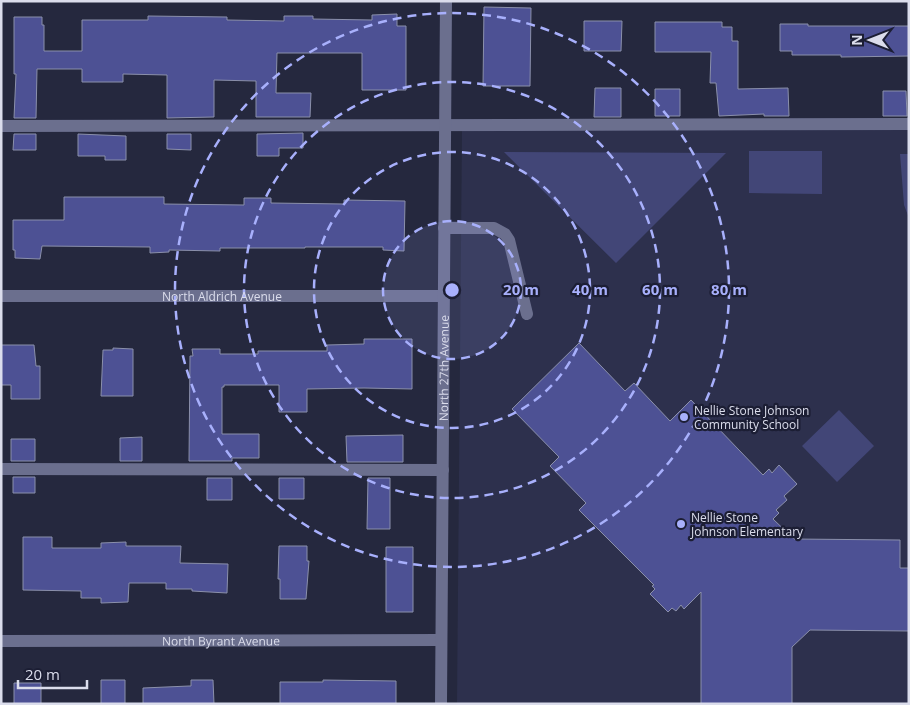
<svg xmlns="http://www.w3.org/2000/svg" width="910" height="705" viewBox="0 0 910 705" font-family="'Open Sans',sans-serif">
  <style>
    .built { fill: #2d304d }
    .green { fill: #424677 }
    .building { fill: #4d5194; stroke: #8b90ab }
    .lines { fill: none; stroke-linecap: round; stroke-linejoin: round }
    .minor { stroke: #6b6f8e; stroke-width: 12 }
    .ring { fill: none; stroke: #a8b0fc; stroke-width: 2.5; stroke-dasharray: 9 6 }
    .poi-dot { fill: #a8b0fc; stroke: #1c1e34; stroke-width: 2 }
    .labels { text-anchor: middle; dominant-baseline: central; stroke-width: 4.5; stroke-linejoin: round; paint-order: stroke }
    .street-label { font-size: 12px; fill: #dbddec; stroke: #1c1e34 }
    .poi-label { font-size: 12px; fill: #dbddec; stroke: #1c1e34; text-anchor: start }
    .centre { fill: #a8b0fc; stroke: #1c1e34; stroke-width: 2.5 }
    .ring-label { font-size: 15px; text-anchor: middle; font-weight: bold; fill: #a8b0fc; stroke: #1c1e34; stroke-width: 4.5; stroke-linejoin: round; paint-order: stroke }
  </style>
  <rect width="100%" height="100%" fill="#25283e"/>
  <!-- built -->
  <path class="built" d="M462,130h447v574h-452z"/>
  <!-- green -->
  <path class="green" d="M749,151h73v43l-73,-1z
    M504,152l222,1 -110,110z
    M900,154h9v64l-5,-13z
    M839,410l35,36 -37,36 -35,-36z"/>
  <!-- building -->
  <path class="building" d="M484,7l47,1 -1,78h-47z
    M397,14v12h9v64h-44v-37h-85l-1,40h35l-1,24h-54v-36l-42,-1v37l-47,1v-43l-44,-1v8h-41v-13h-45l-1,49h-22l2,-44h-2v-57h28v8h2v26h38v-31h66v-4l79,1v3l57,1v-5h29v3l59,1v-5z
    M584,21h38l-1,30h-37z
    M655,22h67v5h10v14h6v48l50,-1 1,28h-25v-2l-45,2 -3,-33h-6l1,-31h-56z
    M780,24h28v2h101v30l-68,1v-2h-49v-4h-12z
    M595,88h26v29h-27z
    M655,89h25v27h-25z
    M883,91h23l1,25h-24z
    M303,133v15h-24v8h-22v-22z
    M14,134h22v16h-23z
    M78,134l48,2v24h-21v-4h-27z
    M167,134h24v16l-24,-1z
    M64,197h100v7l80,1v-7h27v5l73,1v-4l61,1 -1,50 -21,-1v-3h-78v1h-85v3l-51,-1v2l-19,1v-6l-108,-1 -2,13 -25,-1v-8h-2v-30h51z
    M364,339h48v50l-48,-1 -57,1v23h-28v-27h-55v2h-2v47h37v24h-27v3h-43l1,-105h3l-1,-7h28v5h38v-3h69v-6l37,-1z
    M579,343l46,48 9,-8 36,38 21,-21 72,75 6,-6 3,4 7,-8 18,19 -13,12 3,4 -11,10 3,3 -6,6 21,20 106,1v28h9v63l-99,-1 -18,17v57h-91v-112l-17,17 -3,-4 -5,6 -4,-3 -4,4 -18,-18 5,-5 -3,-3 2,-1 -75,-75 7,-7 -36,-37 9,-9 -47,-48z
    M1,345h33l2,21h4v33h-29v-14h-10z
    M113,348l20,1v47h-32l2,-46h10z
    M403,435v27h-56l-1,-26z
    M142,437v24h-22v-23z
    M11,439h24v22h-24z
    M13,477h22v16h-22z
    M207,478h25v22h-25z
    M279,478h25v21h-25z
    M368,478h22v51h-23z
    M23,537h29v11h49v-5l25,-1v4h55l-1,17 48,1 -1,29 -35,-2v-2h-26v-6h-37l-1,19 -27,1v-5h-20v-7l-58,-1z
    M279,546h28v15h2l-3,38h-26v-20h-2z
    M386,547h27v65h-27z
    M101,680h24v24h-24z
    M191,680h22l1,24h-71v-16l46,-2h2z
    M323,680l73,1v23h-116v-22h43z
    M14,683h27v21h-27z"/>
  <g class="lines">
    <!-- minor -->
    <g class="minor">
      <path d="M1,126l908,-2"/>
      <path d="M444,228h50l11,6 4,6 18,74"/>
      <path id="s1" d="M1,296h443"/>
      <path d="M1,469l442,1"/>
      <path id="s2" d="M1,641l440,-1"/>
      <path id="s3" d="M441,704l5,-703"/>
    </g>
  </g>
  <!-- distance rings -->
  <circle cx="452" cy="290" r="69" fill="#a8b0fc" fill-opacity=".12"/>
  <g class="ring">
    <circle cx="452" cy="290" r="69"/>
    <circle cx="452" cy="290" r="138"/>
    <circle cx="452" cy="290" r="208"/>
    <circle cx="452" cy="290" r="277"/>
  </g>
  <!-- markers -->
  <g class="poi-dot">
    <circle cx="684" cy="417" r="5"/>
    <circle cx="681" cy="524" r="5"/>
  </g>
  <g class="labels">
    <!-- street labels -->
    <g class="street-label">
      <text stroke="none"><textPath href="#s1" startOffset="221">North Aldrich Avenue</textPath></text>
      <text stroke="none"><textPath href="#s3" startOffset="336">North 27th Avenue</textPath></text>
      <text stroke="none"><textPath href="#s2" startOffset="220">North Byrant Avenue</textPath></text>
    </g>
    <!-- poi labels -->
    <g class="poi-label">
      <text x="694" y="410">Nellie Stone Johnson<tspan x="694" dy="14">Community School</tspan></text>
      <text x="691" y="517">Nellie Stone<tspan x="691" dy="14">Johnson Elementary</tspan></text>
    </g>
  </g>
  <circle cx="452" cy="290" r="8" class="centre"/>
  <g class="ring-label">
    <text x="521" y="295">20 m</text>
    <text x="590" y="295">40 m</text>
    <text x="660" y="295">60 m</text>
    <text x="729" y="295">80 m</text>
  </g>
  <!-- border -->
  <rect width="910" height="705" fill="none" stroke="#dbddec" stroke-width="5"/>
  <!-- north arrow -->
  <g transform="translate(870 40) rotate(270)" stroke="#1c1e34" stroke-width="4" paint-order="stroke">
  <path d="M0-4L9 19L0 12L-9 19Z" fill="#dbddec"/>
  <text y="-8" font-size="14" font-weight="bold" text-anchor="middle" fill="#dbddec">N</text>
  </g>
  <!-- scale -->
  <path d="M18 680v8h69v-8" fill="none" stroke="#dbddec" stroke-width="2.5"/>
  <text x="25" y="680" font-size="15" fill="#dbddec" stroke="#1c1e34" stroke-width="4" paint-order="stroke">20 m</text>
</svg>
